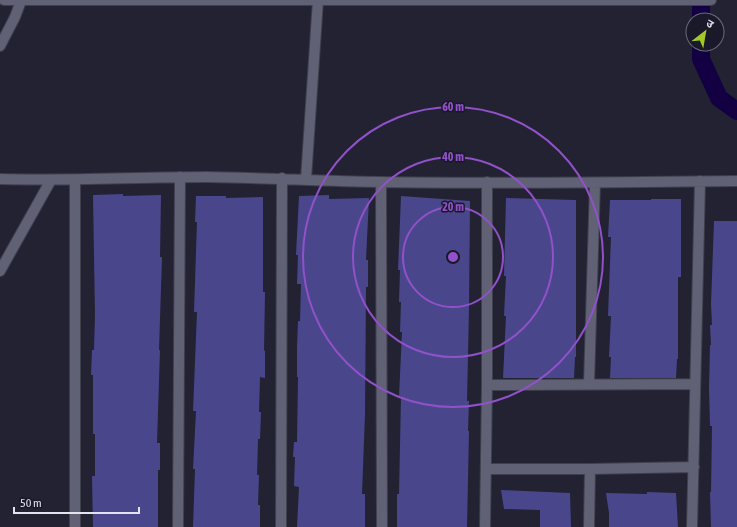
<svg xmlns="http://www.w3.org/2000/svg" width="737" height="527" viewBox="0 0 737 527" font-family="'Asap Condensed','Noto Sans Devanagari',sans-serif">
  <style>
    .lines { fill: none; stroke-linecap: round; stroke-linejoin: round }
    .canal { stroke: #130042; stroke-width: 18 }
    .building { fill: #4a468c }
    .minor-casing { stroke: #3f3f4e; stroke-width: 12 }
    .tertiary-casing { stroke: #3f3f4e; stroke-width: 12 }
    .minor { stroke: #606175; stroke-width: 10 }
    .tertiary { stroke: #606175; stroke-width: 10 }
    .ring { fill: none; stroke: #9051c9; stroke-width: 2 }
    .centre { fill: #9051c9; stroke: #191929; stroke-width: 2 }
    .ring-label { font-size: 12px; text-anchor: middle; font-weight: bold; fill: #9051c9; stroke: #191929; stroke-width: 3; stroke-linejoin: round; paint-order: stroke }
  </style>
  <rect width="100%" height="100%" fill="#223"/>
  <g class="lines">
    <!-- canal -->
    <path class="canal" d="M701,0v20
      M701,44v15l18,39 18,13"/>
  </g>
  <!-- building -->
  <path class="building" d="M123,194v2l38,-1 -1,62h2l-3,93h1l-3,93h3v27h-2v57h-65l-1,-51h3v-42h-2v-59h-2l1,-25h2l1,-35 -2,-120z
    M329,195v4l40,-1 -3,62h2v27h-2l-1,127 -3,80h3v33h-68l2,-40 -5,-1 1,-29h-2l1,-15h3l1,-65h-1v-30l1,-26h2l1,-37h-4l1,-29h-2l3,-59z
    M196,196h30v2l37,-1v95h2l-1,59 1,-1v28l-5,-1 -1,35h2l-1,27h-2l-1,36h2l-1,30h2v22h-67l2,-58h-2l3,-58h-3l4,-99h-3l3,-90h-2z
    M401,196l69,5 -1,107 -2,93h2l-1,30h1l-2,96h-70v-33h2l2,-98h-2l3,-64h-2l1,-30h-2l1,-32h-2z
    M506,198l70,2v157h-1l-1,21h-71l3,-62h-2l2,-40h-2z
    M651,199h30v78h-3v82h-1l-1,19h-66l1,-21h-2l2,-41h-3l3,-79h-3l2,-37h41z
    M714,221h23v306h-26l-1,-35h1l1,-66h-2l-1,-38 1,-43h1l-1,-20h2l-1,-21z
    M501,490l69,3 1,34h-31v-17l-36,-1z
    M647,492l29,1 2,34h-69v-14l-3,-20 41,1z"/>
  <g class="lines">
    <!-- minor casing -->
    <g class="minor-casing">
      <path id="minor" d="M0,46l15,-29 6,-16
        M0,179c69,2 138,-2 207,-2 58,1 116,4 174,5 119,2 237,0 356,-1
        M306,179l12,-179
        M75,180v347
        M381,182l1,345
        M0,271l51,-91
        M589,384l6,-201
        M487,385l207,-1
        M486,469h104l104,-2
        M178,527l2,-350
        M281,527l1,-349
        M485,527l2,-142v-203
        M589,527l1,-58
        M692,527l8,-346"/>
    </g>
    <!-- tertiary casing -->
    <g class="tertiary-casing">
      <path id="tertiary" d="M4,0h707"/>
    </g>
    <!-- minor -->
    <use href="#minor" class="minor"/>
    <!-- tertiary -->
    <use href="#tertiary" class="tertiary"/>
  </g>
  <!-- distance rings -->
  <g class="ring">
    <circle cx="453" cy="257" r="50"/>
    <circle cx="453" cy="257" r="100"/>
    <circle cx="453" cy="257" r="150"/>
  </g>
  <circle cx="453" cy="257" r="6" class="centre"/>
  <g class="ring-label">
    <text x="453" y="111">60 m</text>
    <text x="453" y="161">40 m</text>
    <text x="453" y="211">20 m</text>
  </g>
  <!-- north arrow -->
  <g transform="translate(705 32) rotate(31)"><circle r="19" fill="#191929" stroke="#696a78"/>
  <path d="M0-3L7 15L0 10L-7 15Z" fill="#a3c926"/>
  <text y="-6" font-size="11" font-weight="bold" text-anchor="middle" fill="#e2e3ef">उ</text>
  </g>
  <!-- scale -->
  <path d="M14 507v6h125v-6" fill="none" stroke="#e2e3ef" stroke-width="2"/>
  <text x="20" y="507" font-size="12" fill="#e2e3ef" stroke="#191929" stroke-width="3" paint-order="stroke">50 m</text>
</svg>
